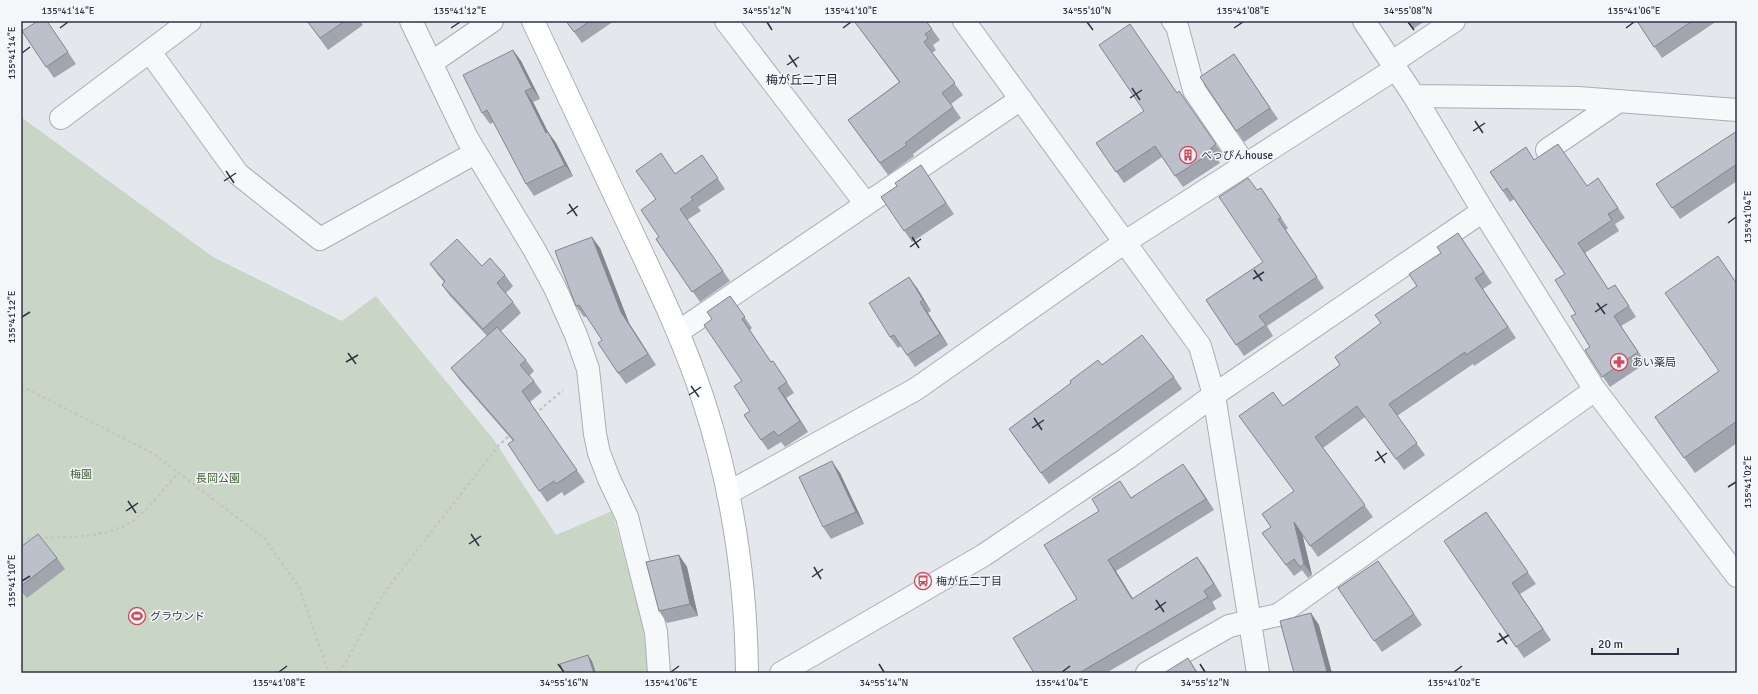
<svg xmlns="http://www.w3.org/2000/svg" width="1758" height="694" viewBox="0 0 1758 694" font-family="Signika,'Noto Sans JP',sans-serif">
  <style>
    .green { fill: #c9d6c5 }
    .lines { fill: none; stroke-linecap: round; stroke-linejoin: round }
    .street-casing { stroke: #a9aeb7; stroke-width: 24 }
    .secondary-casing { stroke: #a9aeb7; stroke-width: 24 }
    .path { stroke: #c2c5cb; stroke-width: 2.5; stroke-dasharray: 3 3; stroke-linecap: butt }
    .street { stroke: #f7f8fa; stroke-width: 22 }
    .secondary { stroke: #fff; stroke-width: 22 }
    .wall { fill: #a1a5ae }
    .shaded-wall { fill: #83868d }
    .building { fill: #bbc0ca; stroke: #83868d }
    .ticks { fill: none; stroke: #2b3445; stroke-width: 1.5 }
    .labels { text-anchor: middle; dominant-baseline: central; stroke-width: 3; stroke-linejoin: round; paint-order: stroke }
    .poi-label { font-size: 11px; fill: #2b3445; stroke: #f4f6f9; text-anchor: start }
    .park-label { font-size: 11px; fill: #3f6138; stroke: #f4f6f9 }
    .neighbourhood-label { font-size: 12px; fill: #1d2536; stroke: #f4f6f9 }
    .neatline { fill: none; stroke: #2b3445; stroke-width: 1.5 }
    .ticks-label { font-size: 10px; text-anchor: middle; fill: #2b3445 }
  </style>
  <rect width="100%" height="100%" fill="#e4e7ec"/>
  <!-- green -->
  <path class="green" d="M21,117l192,140 129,64 34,-25 118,144 62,95 56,-24 31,116 5,46h-627z"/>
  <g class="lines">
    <!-- street casing -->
    <g class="street-casing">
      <path id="street" d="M411,21l56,117 67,111 21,39 21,47 12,34 7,65 4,19 10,26 18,38 29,115 3,41
        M726,21l140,183
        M964,21l236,325 14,49 44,278
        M1173,21l4,5 17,64 51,75
        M1364,21l50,75 69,115 112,179 142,186
        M150,52l88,122 82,65 155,-86
        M431,63l61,-42
        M1391,63l63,-42
        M1414,96l164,2 159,12
        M61,118l129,-97
        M1547,150l72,-49
        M678,332l343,-233
        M728,493l188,-104 209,-147 270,-173
        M781,673l203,-118 142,-96 88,-64 269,-184
        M1147,673l82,-47 49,-11 317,-225"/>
    </g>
    <!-- secondary casing -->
    <g class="secondary-casing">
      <path id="secondary" d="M533,21c33,70 66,141 99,211 26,55 52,109 71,167 29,88 43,182 44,274"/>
    </g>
    <!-- path -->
    <path class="path" d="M21,386l133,68 111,85 34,48 30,86
      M535,414l28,-24
      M39,538c32,-1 66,0 94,-17 11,-7 35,-37 45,-48
      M21,539l13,-1
      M340,673l43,-79 116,-149 11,-10"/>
    <!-- street -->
    <use href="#street" class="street"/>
    <!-- secondary -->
    <use href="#secondary" class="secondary"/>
  </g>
  <!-- wall -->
  <path class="wall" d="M47,21l29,43 -22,14 -32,-47z
    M307,21h53l3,4 -35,25z
    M566,21h48l-32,22z
    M854,21h72l14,19 -7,5 3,5 -4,3 31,42 -12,9 10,14 -48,36 1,2 -26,19 -40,-55 51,-38z
    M1407,21h18l-12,8z
    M1637,21h80l-55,37z
    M513,50l8,11 19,38 -7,3 15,30 8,11 17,33 -39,20 -8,-12 -32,-62 -4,2 -8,-11z
    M1234,54l44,65 -34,23 -44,-65z
    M1179,91l45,65 -6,4 2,3 -37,24 -21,-30 -38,26 -28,-40z
    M1737,131v50l-57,38 -24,-35z
    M702,155l23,34 -27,18 3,4 -14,9 43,61 -30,21 -44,-63 3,-2 -3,-38 19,-25z
    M1534,160l53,26 11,-8 27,40 -10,6 4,7 -34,22 23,36 14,6 14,22 -15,9 25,37 -36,24 -25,-37 5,-3 -14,-33 -11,-40 -51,-75 -4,3 -20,-30z
    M921,165l33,49 -42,28 -31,-45 16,-11z
    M1261,188l27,40 -2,2 38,58 -57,38 6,10 -29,20 -38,-56 57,-38 -6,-72z
    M1458,233l34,50 -9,6 33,49 -42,28 -1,-2 -76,52 28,39 -21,15 -39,-53 -42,31 50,69 -55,40 -16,-23 10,41 -4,3 -6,-8 -8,6 -32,-43 9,-6 23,-36 -11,-85 57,-41 77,-79 24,-33z
    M600,248l29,75 27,42 -30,19 -8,-11 -16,-33 -15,-24 -3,1 -8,-11z
    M430,264l52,2 23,9 8,11 -7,7 7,9 8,11 -20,18 25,29 8,11 -5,5 5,5 8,11 -12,10 55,80 -21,14 -2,-4 -15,10 -39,-58 5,-3 -54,-62 -8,-11 36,-32 -37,-40 -8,-11 2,-3 -6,-7z
    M1737,284v159l-42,30 -40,-56 64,-46z
    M917,288l14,23 -3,2 20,32 -33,22 -14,-21 -3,2 -8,-11z
    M730,296l22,32 -2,2 21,32 9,9 14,22 -8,5 22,34 -23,15 -4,-5 -13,8 -24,-35 6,-4 -8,-30 -30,-62z
    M1102,365l72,12 8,12 -133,95 -40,-55z
    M840,473l24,51 -33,15 -8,-12z
    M1191,475l23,35 -98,61 16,28 65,-42 25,39 -10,6 4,7 -110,64h-72l43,-74 22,-88 33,-14z
    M1486,512l50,72 -16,10 31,46 -27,18 -80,-117z
    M21,547l36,11 8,11 -38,29 -6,-7z
    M679,555l8,12 11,49 -31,7 -8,-12z
    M1378,561l44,64 -40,27 -44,-64z"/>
  <!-- shaded-wall -->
  <path class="shaded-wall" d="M513,50l8,11 19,38 -8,-11z
    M525,91l8,11 21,42 -8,-11z
    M548,132l8,11 17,33 -8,-11z
    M592,237l8,11 29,75 27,42 -35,-53z
    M1578,243l7,10 30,47 -7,-11z
    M909,277l8,11 14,23 -8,-11z
    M920,302l8,11 20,32 -8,-11z
    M778,388l8,10 22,34 -8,-11z
    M832,461l8,12 24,51 -8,-12z
    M1183,464l8,11 23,35 -8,-11z
    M1294,522l8,11 10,42 -8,-11z
    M679,555l8,12 11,49 -8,-12z
    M1197,557l8,11 17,28 -8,-12z
    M1108,560l8,11 24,39 -8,-11z
    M1204,591l8,11 4,7z
    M1311,613l8,12 13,48h-5v-1z
    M588,655l4,6 4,12h-2z
    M1188,658l10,15h-1z"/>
  <!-- building -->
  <path class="building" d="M38,21h9l21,31 -22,15 -24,-36z
    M307,21h38l-25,17z
    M566,21h24l-16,11z
    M854,21h72l6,8 -7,5 3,4 -4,4 31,41 -13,10 11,14 -48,36 2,2 -27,18 -32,-43 52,-38z
    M1637,21h55l-38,26z
    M1130,24l47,69 2,-2 37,53 -6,5 2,3 -37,24 -20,-30 -39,26 -20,-29 48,-32 -45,-66z
    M513,50l19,38 -7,3 21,42 2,-1 17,33 -39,19 -39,-74 -5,3 -19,-38z
    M1234,54l36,54 -34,23 -36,-54z
    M1737,131v33l-65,44 -16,-24z
    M1558,144l29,42 11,-8 20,30 -10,6 4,6 -34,23 30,46 7,-4 14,21 -15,10 24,36 -36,25 -17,-27 5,-3 -19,-31 5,-2 -21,-34 10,-6 -58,-86 -4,3 -13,-19 36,-25 8,13z
    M661,153l14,21 27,-19 16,23 -27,19 2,3 -13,9 43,62 -31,21 -36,-53 3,-2 -18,-27 15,-11 -20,-28z
    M921,165l25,38 -42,28 -23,-34 16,-11 -2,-3z
    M1248,178l9,12 4,-2 20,30 -3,1 39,58 -58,39 7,9 -30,20 -30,-45 57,-38 -44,-65z
    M1458,233l26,39 -9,6 33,49 -42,28 -1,-3 -76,52 28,39 -21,16 -39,-53 -42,31 50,68 -55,41 -16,-24 10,42 -4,3 -6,-8 -8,6 -24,-32 9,-6 -9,-13 32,-23 -55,-75 34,-24 10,14 57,-41 -5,-8 46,-34 -6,-8 42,-29 -8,-12 32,-21 -4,-6z
    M592,237l29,75 27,42 -30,19 -20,-30 4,-3 -23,-35 -3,1 -21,-55z
    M457,239l25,27 8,-8 15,17 -8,8 16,19 -30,27 -41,-44 3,-4 -15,-17z
    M1718,256l19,28v137l-53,37 -29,-41 64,-46 -54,-78z
    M909,277l14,23 -3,2 20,32 -33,21 -13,-20 -4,2 -21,-34z
    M730,296l15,21 -3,2 29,43 2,-1 14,21 -9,6 22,33 -22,15 -4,-5 -13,9 -17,-25 6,-4 -16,-25 8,-5 -38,-56 8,-6 -5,-7z
    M497,327l29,33 -6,5 14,16 -12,10 55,79 -21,14 -2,-3 -15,10 -31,-47 6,-4 -63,-72z
    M1142,335l32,42 -133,96 -32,-44 62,-46 -1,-2 28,-21 4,5z
    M832,461l24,51 -33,15 -24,-50z
    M1183,464l23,35 -98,61 24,39 65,-42 17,27 -10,7 4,6 -129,76h-45l-21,-35 64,-39 -33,-54 55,-34 -7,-12 28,-18 11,17z
    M1486,512l42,60 -16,11 31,46 -27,18 -72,-106z
    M38,534l19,24 -36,28v-39z
    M679,555l11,49 -31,7 -13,-49z
    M1378,561l36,53 -40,27 -36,-53z
    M1311,613l16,59 -4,1h-29l-14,-52z
    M588,655l6,18h-31l-3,-9z
    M1188,658l9,15h-33z"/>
  <!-- ticks -->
  <path class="ticks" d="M767,22l5,8M1087,22l6,8M1408,22l6,8M60,28l8,-6M451,28l9,-6M843,28l8,-6M1234,28l9,-6M1626,28l8,-6M22,53l8,-6M789,55l8,12M787,65l12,-8M1132,88l8,12M1130,98l12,-8M1475,121l8,12M1473,131l12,-8M226,171l8,12M224,181l12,-8M569,204l8,12M567,214l11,-8M1728,223l8,-6M912,237l7,11M910,247l11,-8M1254,270l8,11M1253,279l11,-7M1597,303l8,11M1595,312l12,-8M22,317l8,-5M348,353l8,11M346,362l12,-7M691,386l8,11M689,395l12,-8M1034,418l8,12M1032,428l12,-8M1377,451l8,12M1375,461l12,-8M1728,487l8,-5M128,501l8,12M126,511l12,-8M471,534l8,12M469,544l12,-8M814,567l7,12M812,577l11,-8M22,581l8,-5M1156,600l8,12M1155,610l11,-8M1499,633l8,11M1497,642l12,-7M558,664l6,8M879,664l5,8M1200,664l5,8M279,672l8,-6M671,672l8,-6M1062,672l8,-6M1454,672l8,-6"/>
  <!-- icons -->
  <defs>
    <g id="building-ring" transform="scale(0.9)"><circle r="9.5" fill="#f4f6f9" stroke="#d1495b" stroke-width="1.5"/><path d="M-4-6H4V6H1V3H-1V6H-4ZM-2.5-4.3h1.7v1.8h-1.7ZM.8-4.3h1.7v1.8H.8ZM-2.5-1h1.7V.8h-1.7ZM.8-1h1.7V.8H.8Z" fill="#d1495b"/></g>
    <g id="pharmacy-ring" transform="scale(0.9)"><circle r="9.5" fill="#f4f6f9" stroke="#d1495b" stroke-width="1.5"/><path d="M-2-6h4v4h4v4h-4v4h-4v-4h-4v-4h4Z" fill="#d1495b"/></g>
    <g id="bus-ring" transform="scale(0.9)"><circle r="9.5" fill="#f4f6f9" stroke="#d1495b" stroke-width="1.5"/><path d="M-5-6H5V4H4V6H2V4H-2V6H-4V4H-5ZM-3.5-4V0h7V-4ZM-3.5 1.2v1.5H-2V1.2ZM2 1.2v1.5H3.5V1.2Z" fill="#d1495b"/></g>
    <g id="stadium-ring" transform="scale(0.9)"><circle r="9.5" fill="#f4f6f9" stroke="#d1495b" stroke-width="1.5"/><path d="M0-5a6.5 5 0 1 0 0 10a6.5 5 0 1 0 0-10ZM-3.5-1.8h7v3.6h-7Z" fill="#d1495b"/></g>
  </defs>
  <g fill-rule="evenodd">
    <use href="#building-ring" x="1188" y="155"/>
    <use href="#pharmacy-ring" x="1619" y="362"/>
    <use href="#bus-ring" x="923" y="581"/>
    <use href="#stadium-ring" x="137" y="616"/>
  </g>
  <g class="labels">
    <!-- poi labels -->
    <g class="poi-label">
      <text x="1201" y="155">べっぴんhouse</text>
      <text x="1632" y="362">あい薬局</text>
      <text x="936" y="581">梅が丘二丁目</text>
      <text x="150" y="616">グラウンド</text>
    </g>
    <!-- park labels -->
    <g class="park-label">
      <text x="81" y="474">梅園</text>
      <text x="218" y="478">長岡公園</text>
    </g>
    <!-- neighbourhood labels -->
    <g class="neighbourhood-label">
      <text x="802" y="80">梅が丘二丁目</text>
    </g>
  </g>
  <!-- border -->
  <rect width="1758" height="694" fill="none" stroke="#f4f6f9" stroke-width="44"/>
  <!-- scale -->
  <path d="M1592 648v6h86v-6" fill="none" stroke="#2b3445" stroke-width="2"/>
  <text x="1598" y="648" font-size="12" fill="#2b3445" stroke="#f4f6f9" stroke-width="3" paint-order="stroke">20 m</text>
  <rect x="22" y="22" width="1714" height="650" class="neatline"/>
  <g class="ticks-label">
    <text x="68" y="14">135°41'14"E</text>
    <text x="460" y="14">135°41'12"E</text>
    <text x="767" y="14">34°55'12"N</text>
    <text x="851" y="14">135°41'10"E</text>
    <text x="1087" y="14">34°55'10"N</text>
    <text x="1243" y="14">135°41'08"E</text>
    <text x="1408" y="14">34°55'08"N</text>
    <text x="1634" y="14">135°41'06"E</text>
    <text transform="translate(11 53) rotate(-90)" y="4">135°41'14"E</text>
    <text transform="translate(1747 217) rotate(-90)" y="4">135°41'04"E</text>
    <text transform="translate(11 317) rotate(-90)" y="4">135°41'12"E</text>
    <text transform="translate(1747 482) rotate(-90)" y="4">135°41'02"E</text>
    <text transform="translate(11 581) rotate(-90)" y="4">135°41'10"E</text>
    <text x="279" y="686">135°41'08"E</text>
    <text x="564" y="686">34°55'16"N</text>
    <text x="671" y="686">135°41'06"E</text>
    <text x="884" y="686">34°55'14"N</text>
    <text x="1062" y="686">135°41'04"E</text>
    <text x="1205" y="686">34°55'12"N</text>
    <text x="1454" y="686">135°41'02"E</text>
  </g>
</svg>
